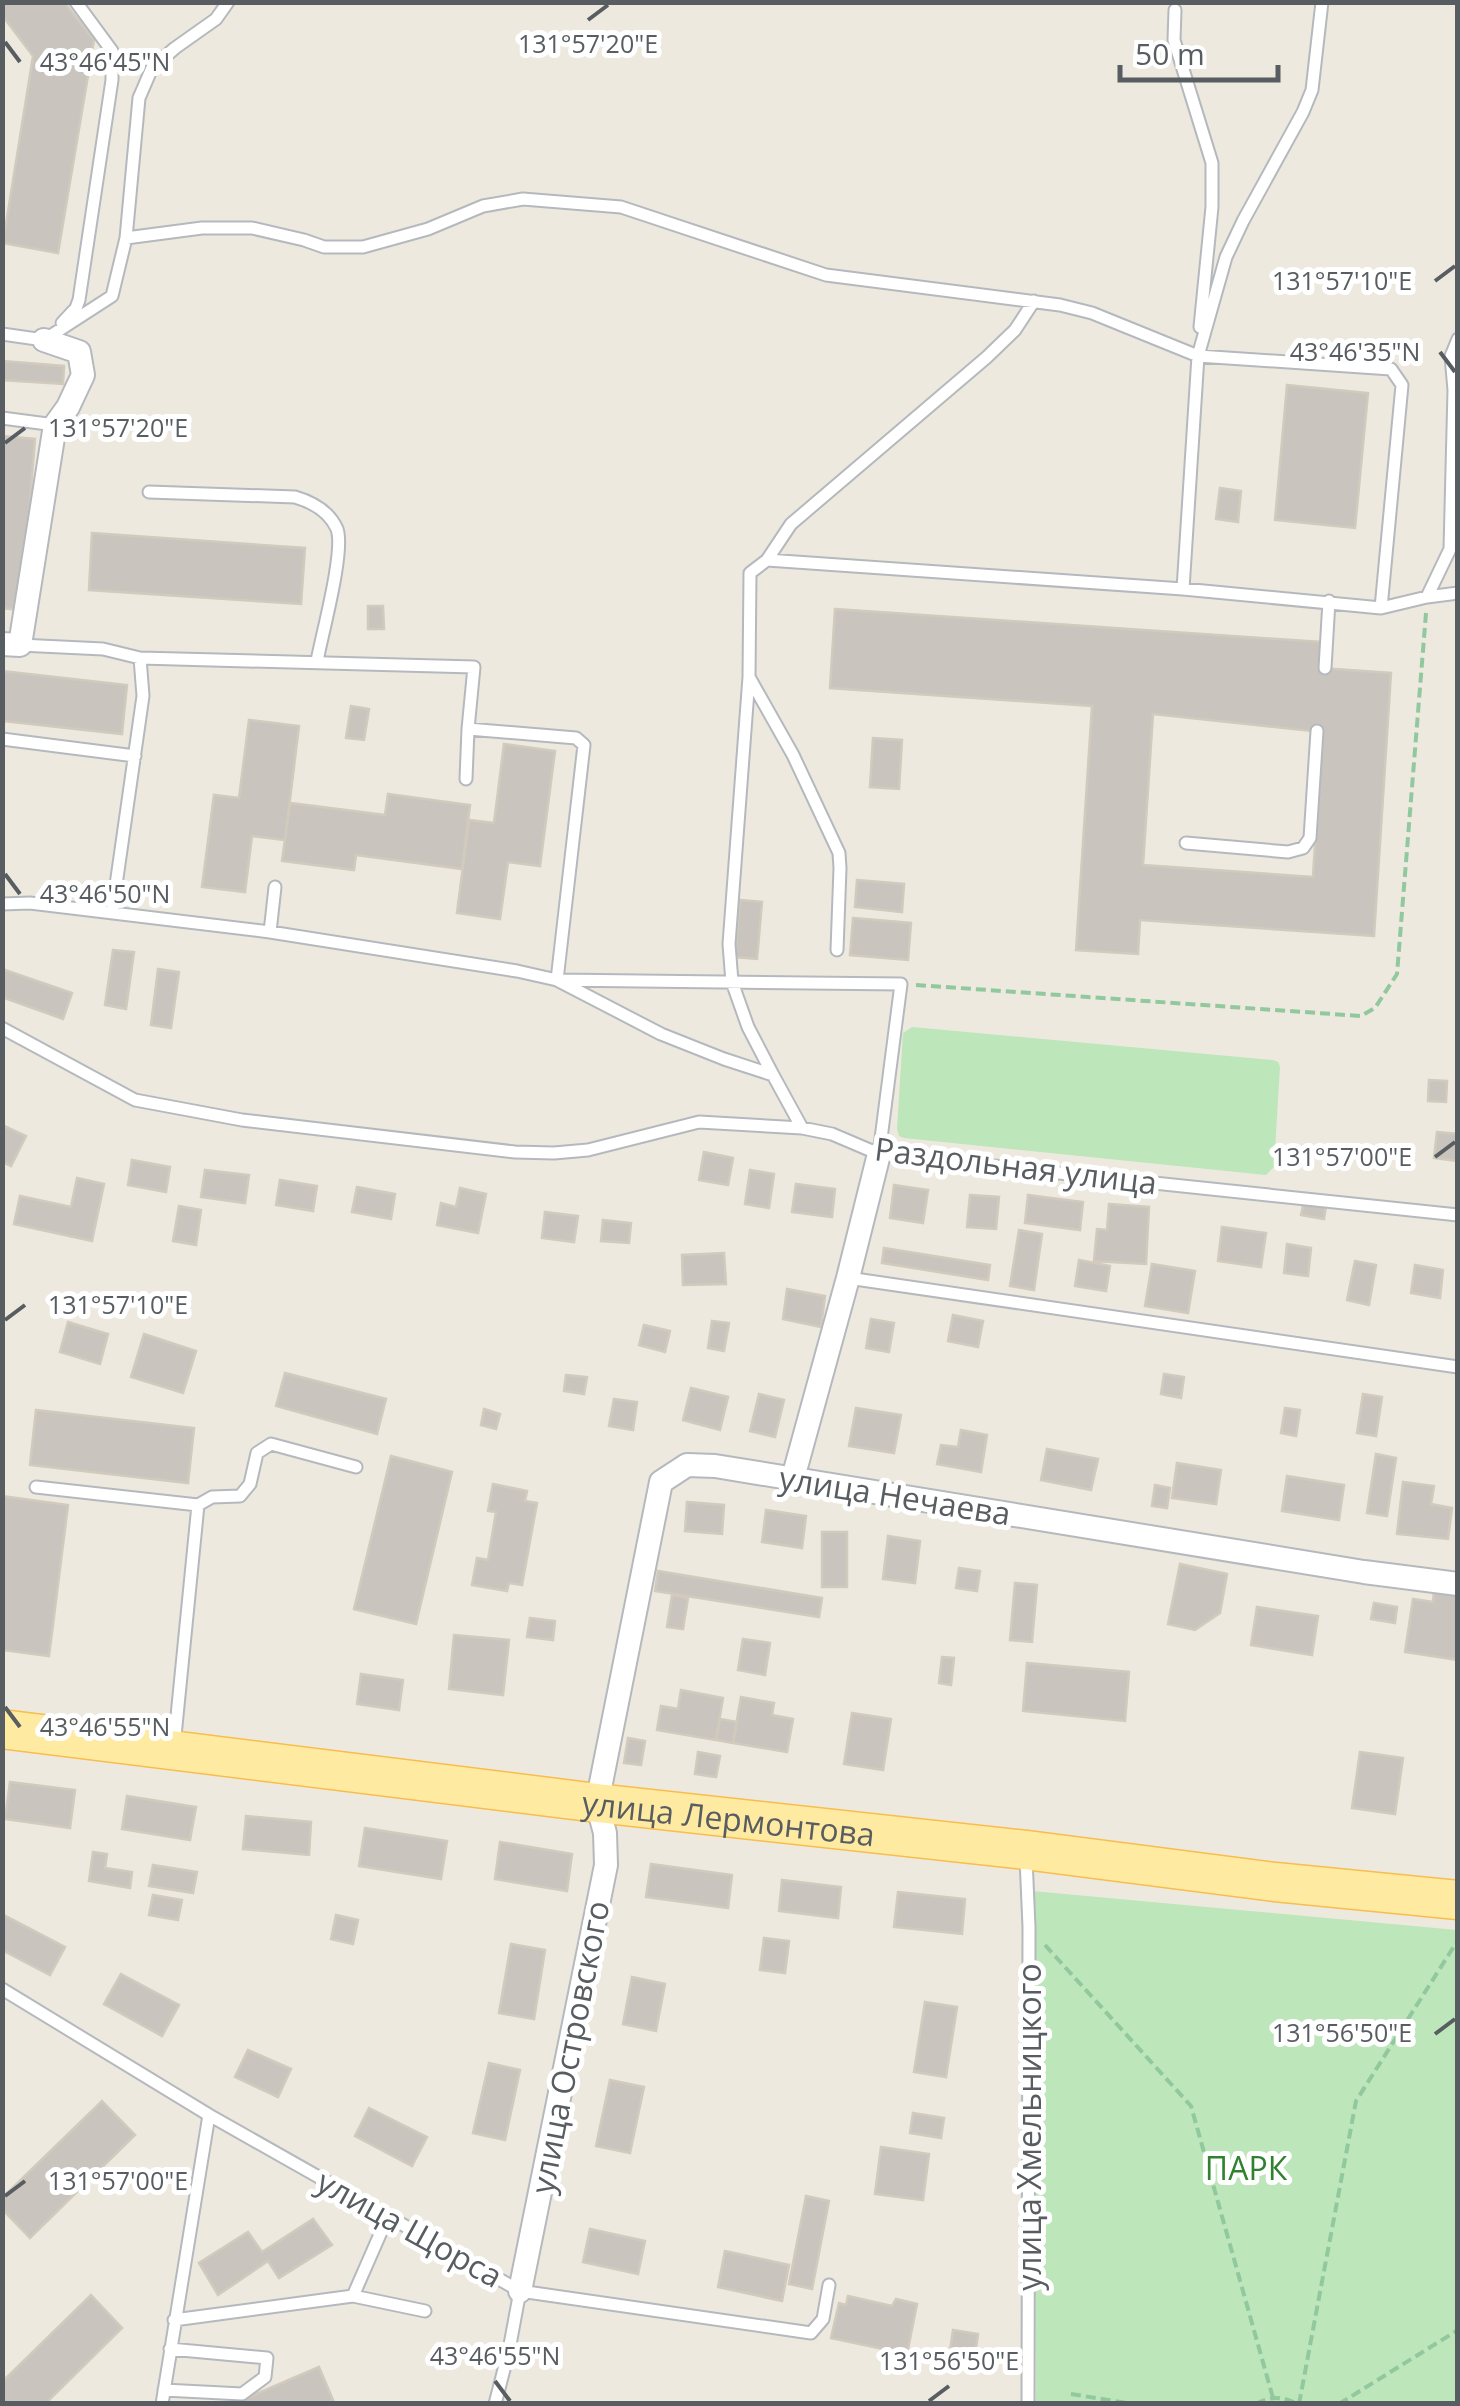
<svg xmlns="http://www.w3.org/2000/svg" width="1460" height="2406" viewBox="0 0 1460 2406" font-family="'Open Sans',sans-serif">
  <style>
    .green { fill: #bde6ba }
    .building { fill: #c9c5be; stroke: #d1cabd; stroke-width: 2.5; fill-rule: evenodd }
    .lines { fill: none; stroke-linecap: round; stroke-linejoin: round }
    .service-casing { stroke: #b5b9bd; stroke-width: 15 }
    .minor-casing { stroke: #b5b9bd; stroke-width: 26 }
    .primary-casing { stroke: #f8bd4d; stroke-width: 41 }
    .path { stroke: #92c89e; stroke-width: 4; stroke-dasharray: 10 5; stroke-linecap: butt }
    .service { stroke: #fff; stroke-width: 11 }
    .minor { stroke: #fff; stroke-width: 22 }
    .primary { stroke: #ffeaa2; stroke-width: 38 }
    .ticks { fill: none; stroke: #585d61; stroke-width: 4 }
    .labels { text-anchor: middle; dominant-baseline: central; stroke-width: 10; stroke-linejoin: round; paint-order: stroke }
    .street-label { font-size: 32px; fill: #585d61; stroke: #fff }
    .park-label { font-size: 32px; fill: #30822f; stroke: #fff }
    .ticks-label { font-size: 25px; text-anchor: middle; fill: #585d61; stroke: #fff; stroke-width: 10; stroke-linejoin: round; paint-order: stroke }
  </style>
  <rect width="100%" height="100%" fill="#ede9df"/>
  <!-- green -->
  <path class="green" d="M912,1027l361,33 5,2 2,5 -6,100 -8,8 -362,-37 -5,-2 -2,-7 6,-96z
    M1032,1891l425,39v473h-421z"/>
  <!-- building -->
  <path class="building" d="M2,2h62l30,38 -36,213 -55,-10 30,-187 -31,-41z
    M2,361l62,5 -1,18 -61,-4z
    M1287,385l81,8 -13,135 -80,-8z
    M2,436l33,3 -14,171 -19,-2z
    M1220,488l21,3 -3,31 -22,-3z
    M92,533l213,15 -4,56 -212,-14z
    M368,606h15l1,23h-16z
    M835,609l486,33 -1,26 71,5 -17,263 -234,-16 -2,34 -62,-4 16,-244 -262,-18zM1153,714l169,18 -9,145 -170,-12z
    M2,671l125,14 -5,49 -120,-13z
    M351,706l18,3 -5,31 -18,-2z
    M249,720l50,6 -14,114 -33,-4 -7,56 -43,-5 12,-92 25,3z
    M873,738l29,2 -3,49 -29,-2z
    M504,744l51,7 -15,115 -32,-4 -8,57 -43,-6 12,-93 25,3z
    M388,794l82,11 -8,64 -106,-14 -2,15 -72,-9 8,-58 95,12z
    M857,880l47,4 -2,28 -47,-5z
    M740,900l22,2 -5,57 -22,-2z
    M853,918l58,5 -3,37 -58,-5z
    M113,950l21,2 -8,57 -21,-4z
    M2,969l70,24 -9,26 -61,-22z
    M158,969l21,3 -8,56 -20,-3z
    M1429,1080l18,1 -1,21 -18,-1z
    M2,1125l24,11 -15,30 -9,-4z
    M1437,1132l21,2v27l-24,-3z
    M704,1152l29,6 -5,27 -29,-5z
    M132,1160l38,7 -4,25 -38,-7z
    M205,1170l44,5 -4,28 -44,-6z
    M750,1170l24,4 -5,34 -24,-4z
    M77,1178l27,6 -12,57 -78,-17 6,-28 51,11z
    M280,1180l37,6 -4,25 -37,-6z
    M796,1184l39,5 -3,28 -40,-5z
    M894,1185l34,5 -5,33 -33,-5z
    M357,1187l38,7 -4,25 -39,-7z
    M460,1188l26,6 -8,39 -41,-8 4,-22 15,4z
    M970,1195l29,2 -3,32 -29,-2z
    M1028,1195l55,7 -3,28 -55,-7z
    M1304,1202l22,4 -2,13 -23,-4z
    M1109,1204l40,3 -3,57 -52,-3 3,-32 10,1z
    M179,1206l22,4 -5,35 -23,-4z
    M545,1212l33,4 -4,26 -32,-4z
    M603,1220l28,3 -2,20 -28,-2z
    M1222,1227l44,6 -5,34 -43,-6z
    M1019,1230l23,4 -8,56 -24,-4z
    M1287,1244l24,4 -3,28 -24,-3z
    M884,1248l106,17 -2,15 -106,-17z
    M724,1253l2,31 -43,1 -1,-30z
    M1079,1260l31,6 -4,25 -31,-5z
    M1355,1261l21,4 -7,40 -22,-5z
    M1152,1264l43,7 -7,42 -43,-7z
    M1415,1265l28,5 -3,28 -29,-5z
    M787,1289l38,7 -4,31 -38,-8z
    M953,1315l30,6 -5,26 -30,-6z
    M871,1319l23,4 -5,29 -23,-4z
    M712,1321l17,2 -5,28 -16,-3z
    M68,1322l40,12 -8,30 -40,-12z
    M644,1325l26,6 -5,21 -26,-7z
    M144,1334l52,17 -13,42 -52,-16z
    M285,1373l101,26 -9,35 -101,-28z
    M1164,1374l20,3 -3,21 -20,-4z
    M566,1375l21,2 -3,17 -20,-3z
    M691,1388l37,9 -8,33 -37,-10z
    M759,1394l25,6 -9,37 -25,-6z
    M1363,1394l19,3 -6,39 -19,-3z
    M614,1399l23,3 -4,28 -24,-4z
    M856,1408l45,7 -7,38 -45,-7z
    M1285,1408l15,2 -4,26 -15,-3z
    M484,1409l16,5 -4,15 -15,-4z
    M36,1410l158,18 -6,55 -158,-18z
    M961,1430l26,5 -6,37 -44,-8 4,-19 17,2z
    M1047,1449l51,10 -7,31 -50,-10z
    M1376,1454l20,4 -9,58 -20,-3z
    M391,1456l61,16 -36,152 -62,-15z
    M1177,1463l44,7 -5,34 -44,-6z
    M1287,1476l57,9 -5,35 -57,-9z
    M1403,1482l31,4 -3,18 21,4 -4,31 -51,-5z
    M493,1484l34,7 -2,10 12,2 -15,82 -13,-2 -2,8 -35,-6 5,-27 11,2 8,-48 -8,-1z
    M1155,1485l15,3 -3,20 -15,-2z
    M2,1496l66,9 -19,151 -47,-6z
    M687,1502l37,3 -2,29 -37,-3z
    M766,1510l40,6 -4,32 -40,-6z
    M822,1532h25v55h-25z
    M888,1536l32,5 -5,42 -32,-4z
    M1180,1564l47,10 -7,39 -25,17 -27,-6z
    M959,1568l21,3 -3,20 -21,-3z
    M658,1571l164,27 -3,19 -164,-26z
    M1015,1583l22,2 -5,57 -22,-2z
    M1434,1590l24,4v66l-53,-8 8,-53 20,3z
    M672,1595l16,3 -5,31 -16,-2z
    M1374,1603l23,4 -2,16 -24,-4z
    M1257,1607l61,9 -6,39 -61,-10z
    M530,1618l25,3 -2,19 -26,-3z
    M454,1635l55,5 -6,55 -54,-6z
    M743,1639l27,4 -5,32 -27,-5z
    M942,1657l12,1 -3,27 -12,-2z
    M1027,1663l102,9 -4,49 -102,-10z
    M361,1674l42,6 -4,30 -42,-6z
    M681,1690l42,8 -7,42 -59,-10 4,-24 17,3z
    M741,1697l33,6 -2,12 21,4 -6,33 -54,-9z
    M852,1713l39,6 -8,51 -39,-6z
    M720,1719l17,3 -4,21 -17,-3z
    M628,1738l17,3 -4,24 -17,-2z
    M698,1752l22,4 -4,21 -21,-3z
    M1360,1752l43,6 -8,56 -43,-6z
    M10,1782l65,8 -5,38 -65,-9z
    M127,1796l69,11 -6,33 -68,-11z
    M246,1816l65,6 -2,33 -66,-6z
    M365,1828l82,13 -6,38 -82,-13z
    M500,1842l72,12 -5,37 -72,-12z
    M93,1852l14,2 -2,14 27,4 -2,16 -41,-7z
    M651,1864l81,11 -4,33 -82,-11z
    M153,1865l44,7 -4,21 -44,-7z
    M782,1880l59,7 -3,31 -59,-7z
    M898,1892l67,7 -3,35 -68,-7z
    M153,1895l29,5 -4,20 -29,-5z
    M2,1914l63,33 -15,28 -48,-25z
    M336,1915l22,5 -5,24 -22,-5z
    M764,1938l25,3 -4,32 -25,-3z
    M511,1944l34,6 -11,69 -35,-6z
    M121,1974l58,31 -17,31 -58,-32z
    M632,1977l33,7 -9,47 -33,-7z
    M925,2002l32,5 -11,70 -32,-5z
    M248,2050l43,19 -13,28 -43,-20z
    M489,2063l31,7 -15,70 -32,-7z
    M610,2080l34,7 -14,66 -34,-7z
    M102,2101l33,34 -105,103 -28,-29v-11z
    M369,2108l58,29 -15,29 -57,-30z
    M913,2113l31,5 -3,20 -31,-5z
    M881,2147l48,7 -6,46 -48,-6z
    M806,2196l23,5 -17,88 -23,-5z
    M313,2219l19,26 -53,33 -11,-17 -50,34 -19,-32 49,-31 14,20z
    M590,2229l55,12 -7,33 -55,-12z
    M725,2251l64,14 -7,36 -64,-14z
    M91,2295l31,33 -77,76h-43v-22z
    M848,2296l44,10 4,-7 21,5 -10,50 -76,-16 8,-35 7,2z
    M953,2330l25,4 -4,29 -25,-5z
    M319,2367l14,33 -7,4h-93z"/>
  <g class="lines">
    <!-- service casing -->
    <g class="service-casing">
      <path id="service" d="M1175,10l-1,30 38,123v44l-12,120
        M126,238l76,-10h50l52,12 20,7h39l65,-18 55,-23 40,-7 98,8 205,68 234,30 32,8 106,43 193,13 11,16 -21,223
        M62,323l14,-15 3,-8 33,-220v-29l-36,-49
        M2,334l42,6 68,-44 14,-58 13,-140 13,-30 23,-20 41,-29 12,-17
        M2,418l53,7
        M149,492l146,5c17,5 34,14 42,32 8,22 -15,105 -20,132
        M767,560l24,-36 196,-167 28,-27 19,-29
        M1183,589l15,-233 28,-99 17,-36 60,-109 9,-22 10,-88
        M1427,597l23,-48 4,-159 -3,-34 7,-17
        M20,645l83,4 37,9 3,38 -31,217
        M140,658l334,9 -6,62 -2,50
        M1325,668l4,-67
        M749,677l44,78 46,98 1,15 -3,82
        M468,729l108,9 8,7 -27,235 344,4 -22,170
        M2,739l133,17
        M1186,843l102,9 15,-4 7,-10 7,-107
        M2,904l28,-1 240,29 247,39 40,9 104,54 63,25 49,16 29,53
        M270,932l5,-45
        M2,1028l133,72 107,20 273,32 39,1 34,-3 111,-28 103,6 30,6 47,20 579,61
        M773,1075l-25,-48 -16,-45 -3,-38 20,-267 1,-104 17,-13 416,29 198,19 46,-11 31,-4
        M848,1278l610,89
        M36,1487l162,18
        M174,1746l24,-241 14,-8 28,-1 10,-12 7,-31 14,-9 85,23
        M1026,1858l3,69 -1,477
        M2,1989l207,126 311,176 291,42 12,-14 6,-34
        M353,2296l35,-80
        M174,2320l179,-24 72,15
        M164,2390l78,4 23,-17 2,-19 -97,-9
        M162,2404l47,-289
        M495,2404l14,-54 11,-59"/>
    </g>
    <!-- minor casing -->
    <g class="minor-casing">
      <path id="minor" d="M2,644l18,1 35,-220 13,-18 15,-32 -4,-23 -35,-12
        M793,1478l55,-200 31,-124
        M520,2291l86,-426 -1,-32 -8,-30 64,-321 26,-17 28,1 649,106 94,12"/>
    </g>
    <!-- primary casing -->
    <g class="primary-casing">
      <g id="primary">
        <path id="s1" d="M2,1729l595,74 429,47 249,32 183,18"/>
      </g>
    </g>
    <!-- path -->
    <path class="path" d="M916,985l445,31 14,-8 22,-34 29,-361
      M1045,1945l146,161 82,292
      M1071,2394l62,10
      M1256,2404c14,-8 27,-8 41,0
      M1299,2404l57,-303 102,-161
      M1339,2404l119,-74"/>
    <!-- service -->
    <use href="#service" class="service"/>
    <!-- minor -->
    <use href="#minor" class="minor"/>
    <!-- primary -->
    <use href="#primary" class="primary"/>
  </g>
  <!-- ticks -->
  <path class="ticks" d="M588,20l20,-15M5,42l15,20M1435,281l20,-15M1440,352l15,20M5,443l20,-15M5,874l15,20M1435,1157l20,-15M5,1320l20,-15M5,1707l15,20M1435,2034l20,-15M5,2196l20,-15M495,2381l15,20M929,2401l20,-15"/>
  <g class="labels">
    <!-- street labels -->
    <g class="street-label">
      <text transform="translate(1016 1165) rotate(7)">Раздольная улица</text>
      <text transform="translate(895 1495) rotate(9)">улица Нечаева</text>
      <text stroke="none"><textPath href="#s1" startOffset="732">улица Лермонтова</textPath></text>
      <text transform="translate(569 2047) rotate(-79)">улица Островского</text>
      <text transform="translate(1028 2127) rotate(-90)">улица Хмельницкого</text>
      <text transform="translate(410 2228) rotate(29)">улица Щорса</text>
    </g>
    <!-- park labels -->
    <g class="park-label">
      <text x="1246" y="2167">ПАРК</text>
    </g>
  </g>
  <g class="ticks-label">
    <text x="588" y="53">131°57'20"E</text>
    <text x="105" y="71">43°46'45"N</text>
    <text x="1342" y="290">131°57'10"E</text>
    <text x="1355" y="361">43°46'35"N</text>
    <text x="118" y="437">131°57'20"E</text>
    <text x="105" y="903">43°46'50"N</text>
    <text x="1342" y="1166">131°57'00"E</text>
    <text x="118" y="1314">131°57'10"E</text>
    <text x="105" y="1736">43°46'55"N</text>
    <text x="1342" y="2042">131°56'50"E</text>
    <text x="118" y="2190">131°57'00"E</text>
    <text x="495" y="2365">43°46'55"N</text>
    <text x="949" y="2370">131°56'50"E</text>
  </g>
  <!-- border -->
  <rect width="1460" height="2406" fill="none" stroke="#585d61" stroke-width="10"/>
  <!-- scale -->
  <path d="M1120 65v15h158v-15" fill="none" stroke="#585d61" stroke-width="5"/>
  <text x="1135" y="65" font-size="30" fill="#585d61" stroke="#ffffff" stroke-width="8" paint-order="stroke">50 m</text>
</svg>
